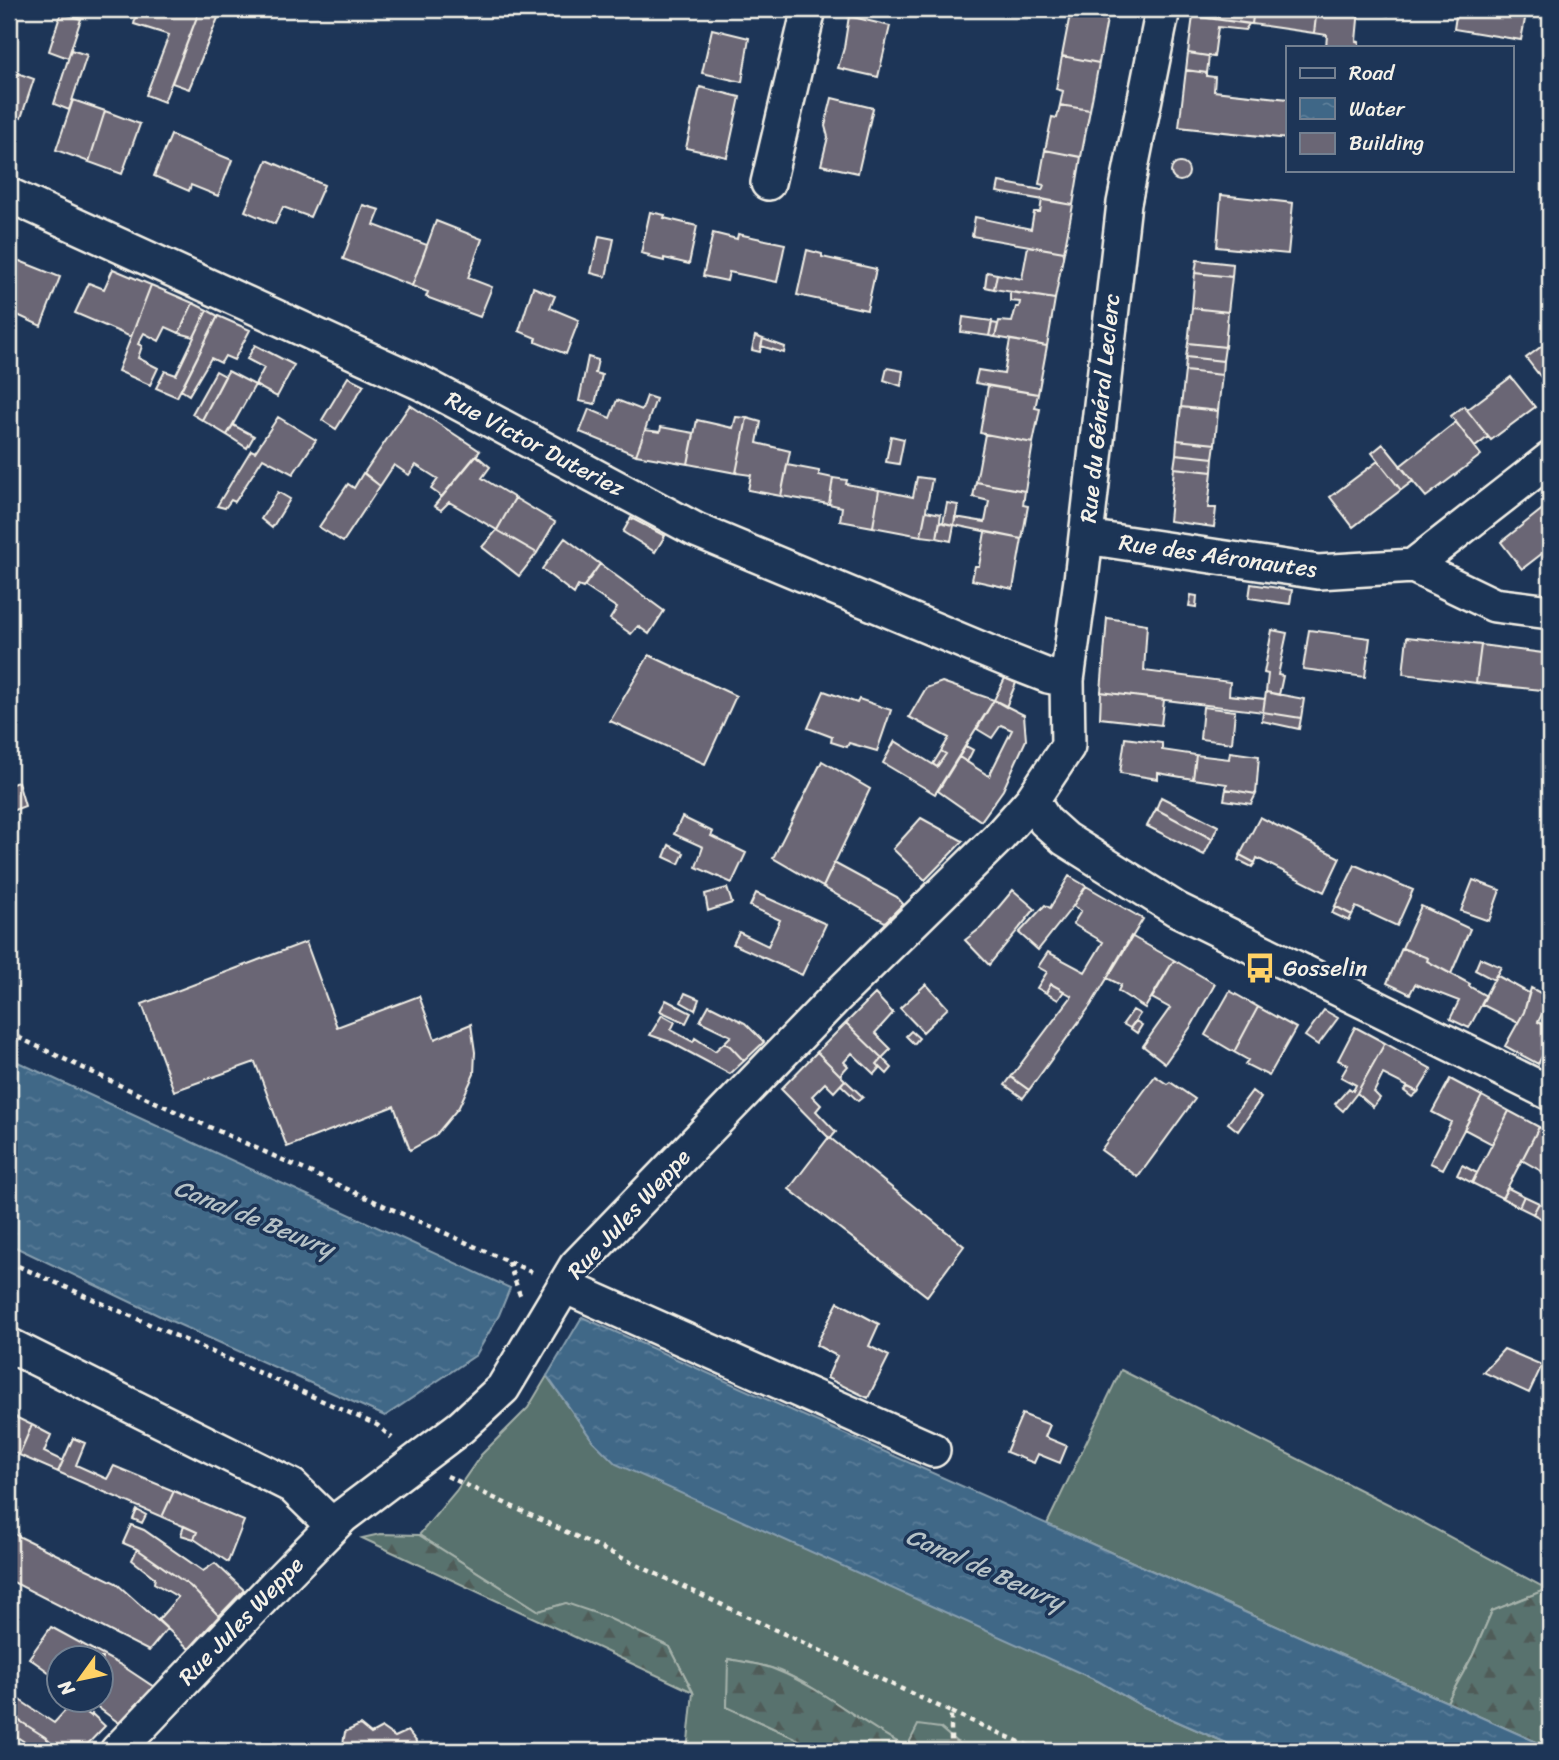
<svg xmlns="http://www.w3.org/2000/svg" width="1559" height="1760" viewBox="0 0 1559 1760" font-family="Sriracha,sans-serif">
  <style>
    .grass { fill: #58726e; stroke: #a6b2ab; stroke-width: 2 }
    .forest { fill: url(#forest-firs); stroke: #a6b2ab; stroke-width: 2 }
    .water { fill: url(#water-ripples); stroke: #879eae; stroke-width: 2 }
    .building { fill: #6a6675; stroke: #f4f1e8; stroke-width: 2 }
    .lines { fill: none; stroke-linecap: round; stroke-linejoin: round }
    .minor-casing { stroke: #f4f1e8; stroke-width: 38 }
    .path { stroke: #f4f1e8; stroke-width: 4.5; stroke-dasharray: 5 5; stroke-linecap: butt }
    .minor { stroke: #1d3557; stroke-width: 33 }
    .labels { text-anchor: middle; dominant-baseline: central; stroke-width: 7; stroke-linejoin: round; paint-order: stroke }
    .street-label { font-size: 23px; fill: #f4f1e8; stroke: #1d3557 }
    .poi-label { font-size: 23px; fill: #f4f1e8; stroke: #1d3557; text-anchor: start }
    .water-label { font-size: 24px; font-style: italic; fill: #b5c1c6; stroke: #1d3557 }
  </style>
  <defs>
    <pattern id="forest-firs" width="22" height="20" patternUnits="userSpaceOnUse" patternTransform="scale(1.75)"><rect width="22" height="20" fill="#58726e"/><path d="M5 1l3.5 6h-7zM16 11l3.5 6h-7z" fill="#505b58"/></pattern>
    <pattern id="water-ripples" width="26" height="14" patternUnits="userSpaceOnUse" patternTransform="scale(1.75)"><rect width="26" height="14" fill="#3f6787"/><path d="M2 4q2-2 4 0t4 0M15 11q2-2 4 0t4 0" fill="none" stroke="#5b7d98"/></pattern>
  </defs>
  <rect width="100%" height="100%" fill="#1d3557"/>
  <filter id="ink" filterUnits="userSpaceOnUse"><feTurbulence type="fractalNoise" baseFrequency=".0143" numOctaves="2"/><feDisplacementMap in="SourceGraphic" scale="14" xChannelSelector="R" yChannelSelector="G"/><feConvolveMatrix kernelMatrix="1 2 1 2 8 2 1 2 1" color-interpolation-filters="sRGB"/></filter>
  <g filter="url(#ink)">
    <!-- grass -->
    <path class="grass" d="M1121,1370l273,137 153,82 -55,22 -19,44 -26,47 -400,-178z
      M547,1376l46,65 505,240 44,25 103,45h-278l-27,-23 -33,20c-43,-22 -80,-56 -125,-76 -16,-8 -36,-9 -53,-13l-2,48 96,44h-136l6,-59 -23,-45 -104,-44 -27,8 -120,-76 37,-44 25,-36 47,-47z"/>
    <!-- forest -->
    <path class="forest" d="M380,1534l39,1 120,76 27,-8 38,13 66,31 23,45 -331,-154z
      M1547,1589l3,2v157l-103,-46 26,-47 19,-44z
      M728,1659c16,3 33,5 48,11 48,19 86,55 131,77l11,-22 22,3 27,23h-144l-96,-44z"/>
    <!-- water -->
    <path class="water" d="M9,1058l501,230 -11,27 -23,40 -91,61 -223,-99 -153,-73z
      M582,1317l968,431v3h-305l-103,-45 -44,-25 -482,-217 -23,-23 -46,-65z"/>
    <!-- building -->
    <path class="building" d="M138,9h62l-36,93 -18,-7 23,-60 -35,-11z
      M200,9h8l12,4 -31,76 -17,-6z
      M1071,9l37,5 -9,49 -37,-7z
      M1194,9h60l-2,15 -59,-8z
      M1254,9h63l-3,24 -62,-9z
      M1317,9h42l-3,32 3,1v5h-33l1,-12 -13,-2z
      M1362,9h26v6z
      M1457,9h70l-6,31 -67,-11z
      M61,13l20,6 -13,39 -19,-7z
      M849,16l41,10 -12,51 -40,-9 6,-20z
      M1193,16l56,8 -4,6 -27,-3 -4,30 -26,-4z
      M712,29l37,9 -7,44 -40,-9z
      M71,50l16,5 -18,55 -15,-6z
      M1188,53l21,3 -2,17 -21,-3z
      M1062,56l37,7 -9,47 -30,-5 3,-14 -7,-2z
      M9,70l25,9 -13,39 -12,-4z
      M1186,70l21,3v3l8,1 -1,14 74,8v40l-109,-12z
      M700,87l40,10 -13,60 -41,-9z
      M832,98l41,10 -15,65 -37,-8 7,-28 -3,-11z
      M73,100l32,11 -16,51 -33,-12z
      M1060,105l30,5 -9,47 -36,-7 7,-33 5,1z
      M105,111l35,13 -18,50 -33,-12z
      M171,135l61,25 -14,36 -27,-11 -2,6 -35,-15z
      M1045,150l36,7 -8,48 -76,-13 2,-10 43,8 2,-5 -5,-1z
      M267,160l57,25 -14,32 -27,-10 -8,17 -30,-13z
      M1171 172a9 9 0 1 1 18 0a9 9 0 1 1-18 0Z
      M1221,195l72,8 -5,51 -71,-7z
      M1042,199l31,6 -9,47 -92,-16 3,-19 56,12 3,-17h6z
      M363,205l17,5 -6,15 53,20 -15,41 -69,-27z
      M650,212l15,3 -1,3 33,8 -8,38 -25,-6v3l-16,-4 1,-2 -8,-2z
      M436,221l46,18 -14,39 24,9 -12,30 -54,-20 2,-5 -16,-6z
      M713,233l24,6 1,-5 47,10 -8,38 -48,-10 -2,9 -24,-5z
      M599,236l15,3 -8,38 -15,-4z
      M1028,246l36,6 -9,47 -61,-10 3,-15 25,5z
      M807,250l15,4v3l54,12 -9,41 -70,-15z
      M17,260l43,17 -19,49 -32,-15v-32z
      M1197,260l36,4 -1,13 -37,-4z
      M113,269l38,16 -20,52 -56,-24 14,-30 15,6z
      M987,272l10,2 -3,15 -9,-2z
      M1195,273l37,4 -4,35 -36,-4z
      M151,285l42,18 -14,30 -13,-6 -7,14 -15,-8 -6,11 4,2 -4,12 20,10 -8,17 -32,-14z
      M533,287l22,9 -5,12 29,12 -13,34 -31,-12 1,-4 -17,-7z
      M1010,292l45,7 -8,47 -52,-9 4,-16 13,1 4,-15h3l1,-5 -10,-1z
      M193,303l14,7 -13,27 -15,-4z
      M1192,308l36,4 -3,35 -37,-4z
      M207,310l11,6 -41,81 -21,-9 9,-17 11,4z
      M218,316l32,14 -16,30 -9,-4 -4,7 -10,-5 -22,37 -8,-5z
      M963,317l29,4 -3,15 -28,-4z
      M992,323l6,1 -3,13 -6,-1z
      M755,336l8,3 -3,13 -8,-2z
      M763,339l22,8 -1,6 -23,-7z
      M1010,340l37,6 -9,48 -63,-11 3,-13 26,4z
      M1550,340v49l-24,-31z
      M1188,343l37,4 -2,14 -37,-4z
      M255,345l39,20 -17,32 -22,-12 9,-17 -17,-9z
      M588,357l10,3 -3,13 7,2 -7,29 -16,-3z
      M1186,357l37,4 -1,14 -37,-4z
      M887,368l16,3 -2,15 -17,-6z
      M216,371l9,5 -23,44 -10,-6z
      M228,371l27,14 -28,50 -25,-15z
      M1185,371l37,4 -4,36 -37,-4z
      M348,377l16,8 -28,44 -14,-9z
      M1511,377l24,30 -44,33 -24,-30z
      M988,386l50,8 -3,14 5,1 -7,34 -53,-10z
      M647,396l9,3 -20,56 -56,-23 9,-23 21,9 7,-18 25,10z
      M410,405l70,46 -38,46 -11,-8 7,-10 -22,-14 -7,10 -15,-10 -14,21 -16,-13z
      M1464,406l24,31 -13,10 -24,-31z
      M1181,407l37,4 -3,33 -38,-4z
      M278,417l38,23 -23,34 -30,-16 -28,44 -4,-2 -6,8 -8,-2 34,-56 4,2z
      M736,417l11,1 -11,55 -48,-9 9,-44 36,8z
      M747,418l14,4 -4,21 33,8 -9,45 -33,-6 3,-15 -15,-2z
      M1456,422l25,33 -55,42 -26,-31z
      M233,425l21,11 -7,12 -20,-13z
      M661,427l33,6 -6,31 -52,-9 9,-25 15,2z
      M985,434l48,9 -8,48 -49,-9z
      M891,436l13,3 -5,25 -13,-2z
      M1177,440l38,4 -2,14 -37,-4z
      M1383,444l30,37 -12,9 -29,-37z
      M1176,454l37,4 -1,14 -38,-4z
      M476,455l14,12 -8,11 33,20 -18,32 -48,-28 -8,8 -7,-4z
      M1378,461l23,29 -48,37 -23,-30z
      M787,465l32,6v4l14,3 -4,26 -48,-8z
      M1174,468l38,4 -4,36h8l-2,19 -45,-6z
      M363,473l17,13 -37,56 -24,-15 29,-43 6,4z
      M917,477l15,2 -11,57 -48,-9 6,-37 34,7z
      M833,478l14,2 -1,4 33,6 -6,37 -33,-6 2,-14 -13,-3z
      M976,482l49,9 -2,14 5,1 -6,33 -68,-14 1,-8 30,5 4,-21 -16,-4z
      M278,492l12,7 -18,29 -11,-9z
      M515,498l40,24 -18,31 -40,-23z
      M947,503l11,2 -4,20 -11,-2z
      M1550,503v56l-6,-7 -22,17 -21,-27z
      M926,511l15,3 -4,24 -16,-2z
      M631,518l34,18 -10,16 -32,-20z
      M940,522l14,3 -3,16 -14,-3z
      M497,530l40,23 -18,23 -37,-29z
      M985,532l37,7 -9,50 -41,-9 3,-14h4z
      M565,538l35,26 -17,24 -5,-2 -4,8 -32,-25z
      M600,564l64,47 -15,23 -11,-8 -7,8 -21,-15 7,-11 -33,-22z
      M1251,584l41,6 -2,14 -41,-6z
      M1191,595l6,1 -1,11 -7,-1z
      M1107,618l40,6 -3,47 86,11 -1,13 36,4 -2,13 -162,-20z
      M1272,630l15,3 -9,42 5,1 -4,19 -13,-3 2,-18 -4,-1z
      M1309,630l61,8 -5,39 -62,-8z
      M1407,637l74,8 -5,38 -73,-9z
      M1481,645l69,9v37l-74,-8z
      M649,655l87,41 -31,68 -95,-43z
      M1005,678l11,5 -10,24 -12,-7z
      M942,682l52,18 -59,94 -52,-31 12,-22 42,26 9,-13 -5,-3 8,-13 -40,-21 17,-29z
      M824,691l33,12 2,-4 32,11 -14,41 -28,-8 -2,4 -16,-5 1,-5 -24,-9z
      M1101,692l63,8 -3,25 -61,-7z
      M1266,692l38,7 -3,19 -38,-6z
      M994,700l30,15 2,25 -23,50 -22,31 -43,-30 21,-34 30,19 23,-46 -11,-5 -9,13 -15,-9z
      M1203,707l32,4 -3,32 -32,-4z
      M1263,712l38,6 -2,11 -37,-8z
      M1125,738l37,5v7l34,5 -3,24 -35,-6v6l-38,-6z
      M966,746l7,4 -6,12 -8,-5z
      M941,751l5,3 -9,13 -4,-3z
      M1230,752l29,4 -3,38 -30,-5 1,-5 -34,-5 3,-24 33,4z
      M822,761l48,28 -47,98 -50,-29z
      M18,782l7,24 -16,6v-27z
      M1226,789l30,5 -5,10 -27,-4z
      M1161,797l57,29 -6,13 -56,-30z
      M1156,809l56,30 -8,16 -57,-29z
      M682,817l31,15 -2,4 35,17 -14,30 -36,-16 7,-20 -29,-13z
      M1260,817l80,41 -16,34 -67,-34 -2,5 -15,-8z
      M921,818l42,23 -38,39 -32,-31z
      M669,845l15,8 -5,11 -15,-7z
      M1240,855l15,8 -3,4 -14,-7z
      M834,863l63,34 6,7 -18,18 -62,-35z
      M1355,865l58,25 -16,36 -41,-19 -4,8 -17,-9z
      M1069,876l17,10 -13,20 -35,44 -19,-17 26,-28 5,3z
      M1473,880l27,10 -11,31 -28,-10z
      M1086,886l57,33 -52,86 -62,85 -18,-13 61,-81 -21,-12 -5,9 -9,-5 10,-16 -9,-5 10,-15 37,20 18,-30 -30,-18 8,-13 -8,-5z
      M727,888l5,15 -24,8 -3,-17z
      M1013,890l22,19 -46,56 -24,-25 17,-13z
      M756,893l70,31 -24,51 -69,-31 6,-12 29,14 12,-26 -30,-14z
      M1335,906l17,9 -3,6 -17,-8z
      M1421,906l49,23 -19,45 -24,-13 1,-3 -26,-10z
      M1131,936l43,24 -29,48 -27,-17 3,-6 -14,-7z
      M306,942l31,85 82,-31 16,43 36,-15 4,28 -1,22 -15,33 -24,29 -25,14 -16,-44 -107,41 -32,-85 -81,29 -32,-87z
      M1402,948l26,10 -1,3 43,23 -1,2 17,10 -17,32 -19,-9 9,-18 -44,-17 -5,10 -23,-11z
      M1480,958l21,9 -7,13 -19,-10z
      M1174,960l41,24 -23,41 -27,38 -22,-17 27,-38 -18,-10z
      M1496,975l33,18 -5,19 -6,11 -37,-19z
      M926,984l22,24 -25,24 -23,-24z
      M1051,984l13,7 -6,9 -12,-7z
      M1531,988l19,10 -12,24 12,6v13l-12,23 -33,-18 19,-34z
      M1230,991l28,16 -24,45 -29,-17z
      M685,993l14,6 -4,11 -14,-8z
      M875,994l18,19 -18,20 16,16 -9,9 -36,-35z
      M666,1000l25,13 -5,10 -26,-12z
      M709,1005l36,18 19,19 -20,19 -14,-15 -6,-3 7,-7 -31,-15z
      M1258,1007l38,21 -27,48 -24,-12 3,-4 -14,-8z
      M1133,1010l7,4 -10,14 -7,-4z
      M1324,1010l14,8 -20,27 -13,-9z
      M662,1015l13,7 -4,8 22,12 2,-4 20,13 9,-8 6,3 14,15 -14,13 -60,-32 -20,-7z
      M1136,1021l6,4 -5,8 -7,-5z
      M846,1023l36,35 -5,6 3,3 -6,7 -22,-21 -8,9 4,4 -8,9 -23,-23z
      M1355,1027l30,16 -28,50 -14,18 -8,-7 14,-16 4,3 3,-6 -15,-8 7,-12 -10,-5z
      M911,1031l8,7 -5,6 -8,-8z
      M1385,1043l47,26 -14,23 -35,-18 -9,18 6,6 -7,9 -16,-14z
      M1549,1043h1v18l-8,-4z
      M817,1052l28,28 -11,12 -9,-9 -13,13 9,9 -5,6 20,21 -6,7 -49,-50z
      M882,1058l10,10 -5,6 -10,-10z
      M1155,1076l12,8 3,-2 25,17 -57,78 -37,-27z
      M1011,1077l18,13 -6,8 -18,-13z
      M1450,1079l32,17 -39,73 -13,-6 21,-41 -19,-10z
      M845,1080l18,17 -5,4 -17,-16z
      M1408,1087l10,5 -6,5 -8,-6z
      M1252,1091l9,7 -23,33 -10,-8z
      M1482,1096l27,15 -17,33 -28,-15z
      M1509,1111l30,16 -37,71 -30,-15z
      M1539,1127l11,6v43l-28,-16z
      M829,1137l135,109 -37,50 -138,-107z
      M1462,1165l15,8 -5,10 -15,-8z
      M1508,1188l16,8 -5,11 -17,-9z
      M1524,1196l15,7 -6,11 -14,-7z
      M1539,1203l10,6 -5,11 -11,-6z
      M1549,1209h1v13l-6,-2z
      M838,1302l41,22 -10,22 20,10 -21,42 -41,-20 10,-22 -21,-11z
      M1504,1349l38,16 -13,28 -46,-21z
      M9,1414l23,11 -13,30 -10,-5z
      M1022,1414l28,11 -5,12 22,9 -7,17 -22,-9 -4,9 -28,-11z
      M32,1425l19,10 -7,17 19,9 -5,11 -39,-17z
      M73,1438l12,5 -9,22 31,14 7,-13 60,25 -12,26 -104,-45z
      M174,1491l70,30 -16,41 -34,-23 3,-7 -35,-15z
      M137,1510l9,5 -4,8 -9,-4z
      M131,1525l13,5 59,41 12,-8 29,27 -25,26 -29,-30 -53,-37 -14,-6z
      M184,1526l13,6 -3,7 -13,-4z
      M12,1533l104,50 51,46 -18,22 -140,-71v-40z
      M137,1549l53,37 29,30 -30,33 -31,-29 20,-23 -24,-14 1,-5 -23,-18z
      M51,1627l70,38 33,22 -35,36 -31,-23h14v-42h-42v22l-31,-22z
      M18,1699l36,24 19,-21 18,14 1,-2 13,12 -24,25h-22l-14,-14 -36,-23z
      M9,1714l36,23 14,14h-32l4,-5 -22,-14z
      M360,1725l11,9 11,-6 13,9 13,-6 8,10 -1,10h-73l3,-19z"/>
    <g class="lines">
      <!-- minor casing -->
      <g class="minor-casing">
        <path id="minor" d="M768,183l41,-174
          M9,195l414,189 273,146 314,131 38,15 19,4
          M1086,537l232,35 95,-6 81,39 56,7
          M1413,566l137,-107
          M1032,800l13,21 20,18 111,70 374,184
          M564,1286l369,164
          M9,1345l283,141 41,40
          M117,1751l162,-170 64,-65 118,-89 42,-39 73,-122 259,-268 164,-161 33,-37 36,-54 -1,-66 14,-100 43,-377 39,-194"/>
      </g>
      <!-- path -->
      <path class="path" d="M9,1033l176,83 351,158
        M9,1262l368,163 15,13
        M508,1262l12,33
        M447,1476l504,236v30l7,9
        M951,1712l89,39"/>
      <!-- minor -->
      <use href="#minor" class="minor"/>
    </g>
  </g>
  <!-- icons -->
  <defs>
    <g id="bus-bare" transform="scale(2.415)"><path d="M-5-6H5V4H4V6H2V4H-2V6H-4V4H-5ZM-3.5-4V0h7V-4ZM-3.5 1.2v1.5H-2V1.2ZM2 1.2v1.5H3.5V1.2Z" fill="#ffd166" stroke="#1d3557" stroke-width="2.5" paint-order="stroke"/></g>
  </defs>
  <g fill-rule="evenodd">
    <use href="#bus-bare" x="1260" y="968"/>
  </g>
  <g class="labels">
    <!-- street labels -->
    <g class="street-label">
      <text transform="translate(1100 408) rotate(-84)">Rue du Général Leclerc</text>
      <text transform="translate(535 444) rotate(28)">Rue Victor Duteriez</text>
      <text transform="translate(1218 556) rotate(8)">Rue des Aéronautes</text>
      <text transform="translate(629 1214) rotate(-47)">Rue Jules Weppe</text>
      <text transform="translate(241 1621) rotate(-46)">Rue Jules Weppe</text>
    </g>
    <!-- poi labels -->
    <g class="poi-label">
      <text x="1283" y="968">Gosselin</text>
    </g>
    <!-- water labels -->
    <g class="water-label">
      <text transform="translate(254 1218) rotate(22)">Canal de Beuvry</text>
      <text transform="translate(985 1569) rotate(24)">Canal de Beuvry</text>
    </g>
  </g>
  <!-- margin -->
  <rect width="1559" height="1760" fill="none" stroke="#1d3557" stroke-width="35"/>
  <rect x="18" y="18" width="1524" height="1725" fill="none" stroke="#f4f1e8" stroke-width="2.5" filter="url(#ink)"/>
  <!-- legend -->
  <rect x="1286" y="46" width="228" height="126" fill="#1d3557" stroke="#738091" stroke-width="2"/>
  <rect x="1300" y="68" width="35" height="10" fill="#1d3557" stroke="#738091" stroke-width="2"/>
  <text x="1349" y="80" font-size="21" fill="#f4f1e8">Road</text>
  <rect x="1300" y="98" width="35" height="21" fill="url(#water-ripples)" stroke="#738091" stroke-width="2"/>
  <text x="1349" y="116" font-size="21" fill="#f4f1e8">Water</text>
  <rect x="1300" y="133" width="35" height="21" fill="#6a6675" stroke="#738091" stroke-width="2"/>
  <text x="1349" y="150" font-size="21" fill="#f4f1e8">Building</text>
  <!-- north arrow -->
  <g transform="translate(80 1679) rotate(237)"><circle r="33" fill="#1d3557" stroke="#738091" stroke-width="2"/>
  <path d="M0-5L12 26L0 18L-12 26Z" fill="#ffd166"/>
  <text y="-10" font-size="19" font-weight="bold" text-anchor="middle" fill="#f4f1e8">N</text>
  </g>
</svg>
